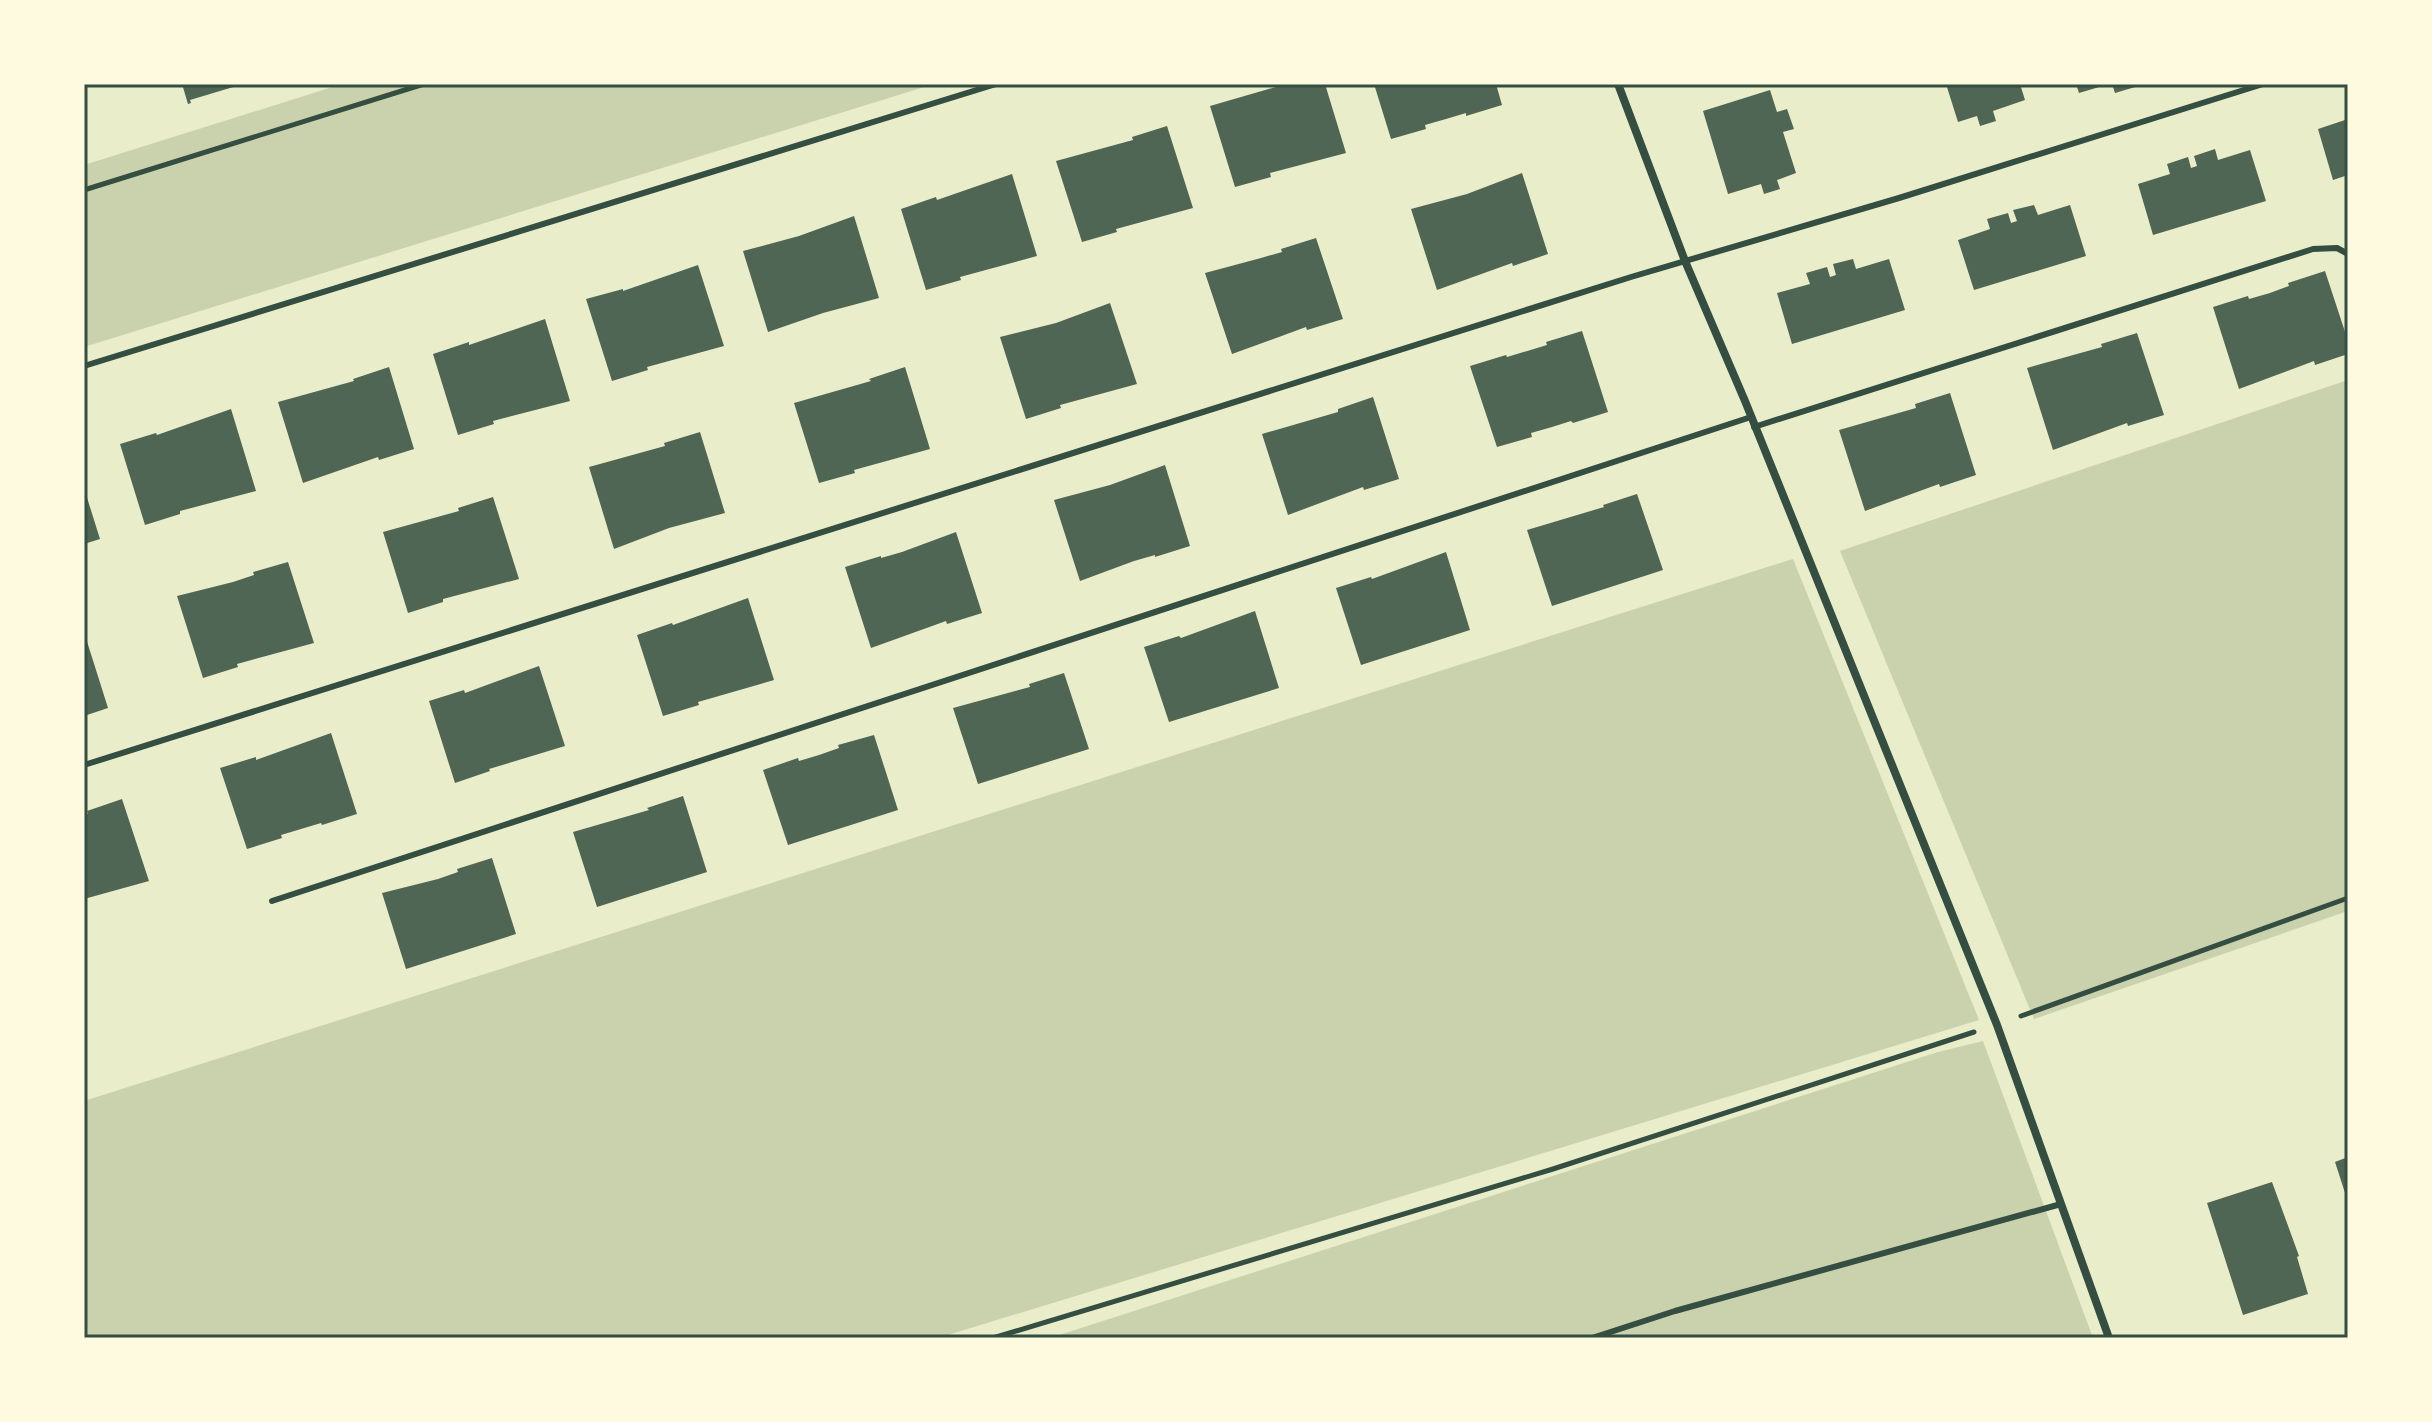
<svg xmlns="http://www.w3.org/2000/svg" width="2432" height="1422" viewBox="0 0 2432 1422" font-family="'DM Sans',sans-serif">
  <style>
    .green { fill: #cad2ad }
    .building { fill: #4f6655 }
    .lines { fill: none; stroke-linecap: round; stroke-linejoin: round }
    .path { stroke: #344e41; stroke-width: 5 }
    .service { stroke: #344e41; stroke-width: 6 }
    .minor { stroke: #344e41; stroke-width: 8 }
    .neatline { fill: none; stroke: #344e41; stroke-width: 3 }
  </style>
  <rect width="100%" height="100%" fill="#e9edc9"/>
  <!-- green -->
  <path class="green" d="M342,84h592l-850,263v-182z
    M2348,380v531l-314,108 -194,-468z
    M1793,559l186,461 -1041,318h-854v-237z
    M1983,1041l110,297h-1043l888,-286z"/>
  <!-- building -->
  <path class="building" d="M182,84h61l1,3 -4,-2 -50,15 1,3 -3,1z
    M1286,84h39l21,69 -76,20 1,4 -36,10 -25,-81z
    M1374,84h122l6,21 -36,11v-3l-20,6 -21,6 1,4 -35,10z
    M1946,84h74l5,16 -32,11 3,10 -16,5 -3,-10 -19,6z
    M2076,84h30v1l-27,8z
    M2112,84h30v1l-27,8z
    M1770,90l7,22 10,-3 7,20 -11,3 13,41 -19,7 3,9 -16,5 -3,-10 -33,10 -25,-83z
    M2348,119v56l-15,5 -15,-51z
    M1167,126l26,82 -77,21 1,3 -35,10 -26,-81 77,-21 -1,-3z
    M2215,149l3,11 32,-10 16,51 -113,34 -15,-51 32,-10 -3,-10 21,-7 3,11 6,-2 -3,-10z
    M1522,173l26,81 -35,12 -1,-3 -75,27 -26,-81 56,-15z
    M1012,174l25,82 -77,21 1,3 -35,10 -25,-81 35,-12 1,3z
    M2034,205l4,10 32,-10 16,51 -112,34 -16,-50 32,-11 -3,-10 21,-6 3,10 6,-2 -4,-11z
    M854,216l25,82 -56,15 -55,19 -25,-81 56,-15z
    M1316,238l27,81 -36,11 -1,-3 -74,27 -27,-81 56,-15 21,-6 -1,-3z
    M1853,259l3,10 33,-10 16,51 -113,34 -15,-51 33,-9 -4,-11 21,-6 3,10 6,-2 -3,-11z
    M698,265l26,81 -77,21 1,3 -36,11 -26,-82 37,-10v2z
    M2325,271l23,70v13l-33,11 -1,-4 -75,28 -26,-82 35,-11 1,3 21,-6 19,-7 -1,-3z
    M1110,303l27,81 -77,21 1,3 -35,11 -26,-82 56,-14z
    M545,319l25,82 -77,20 1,3 -36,11 -25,-81 36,-12v3z
    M1582,331l26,81 -35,11 -2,-2 -19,6 -21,6 1,4 -35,10 -27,-81 36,-11 1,2 40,-12 -1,-3z
    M2137,333l27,82 -36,11 -1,-3 -74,27 -26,-82 75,-21 -1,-3z
    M389,367l25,82 -35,11 -1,-3 -75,26 -25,-81 76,-21 -1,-2z
    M905,367l25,82 -76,21 1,3 -36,10 -25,-80 77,-22 -2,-2z
    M1950,393l26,82 -36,12 -1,-3 -74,27 -26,-81 77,-22 -1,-4z
    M1373,397l26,82 -35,11 -1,-3 -75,28 -26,-81 76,-22v-3z
    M231,409l25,82 -76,20v3l-35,11 -25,-81 36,-11 1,2z
    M700,432l25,81 -56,15 -55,21 -25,-82 76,-21 -1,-3z
    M1165,465l25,81 -35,11v-2l-21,6 -54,20 -26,-81 56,-15z
    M84,488l16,51 -16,5z
    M1637,494l26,76 -111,36 -25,-76 77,-23 -1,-2z
    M493,497l26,82 -76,20v3l-35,11 -25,-81 76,-21 -1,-3z
    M956,532l26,81 -35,11 -1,-3 -75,27 -26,-81 36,-11v2l21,-6z
    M1446,552l24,78 -109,35 -25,-77 35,-11 1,2z
    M288,562l26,81 -77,21 1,3 -35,11 -26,-82 56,-14 21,-7 -1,-3z
    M748,598l26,82 -76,22 1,3 -36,11 -26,-81 35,-12 1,2z
    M1255,611l24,77 -110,34 -25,-75 35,-11 2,2z
    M84,632l24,76 -24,8z
    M539,666l26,80 -76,23 1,2 -35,12 -26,-82 35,-11 1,3z
    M1064,673l25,76 -111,35 -25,-76 77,-21 -1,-3z
    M331,733l26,81 -35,11 -1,-2 -40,12 1,3 -35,11 -27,-81 36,-11v3z
    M874,735l24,75 -110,35 -25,-75 35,-12 1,3 20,-6 20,-7 -1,-3z
    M683,796l24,76 -110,35 -24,-75 76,-22 -2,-2z
    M122,799l27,82 -65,18v-84l4,-1 -1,-3z
    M492,858l24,76 -110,35 -24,-76 56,-14 20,-7 -1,-3z
    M2348,1157v42h-1l-12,-37z
    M2272,1182l27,74 -2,1 11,37 -65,21 -36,-112z"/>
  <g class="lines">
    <!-- path -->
    <path class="path" d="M84,190l340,-106
      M2021,1016l327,-118
      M993,1338l560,-169 421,-137"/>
    <!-- service -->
    <path class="service" d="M84,366l912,-282
      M1754,427l559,-178 24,-1 11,6
      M84,765l1547,-488 268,-79 364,-114
      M272,901l1479,-484
      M1592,1338l83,-27 386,-107"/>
    <!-- minor -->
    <path class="minor" d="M1618,84l67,177 60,140 252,624 112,313"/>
  </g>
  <!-- border -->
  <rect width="2432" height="1422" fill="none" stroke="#fefae0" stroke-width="172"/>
  <rect x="86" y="86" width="2260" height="1250" class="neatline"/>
</svg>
